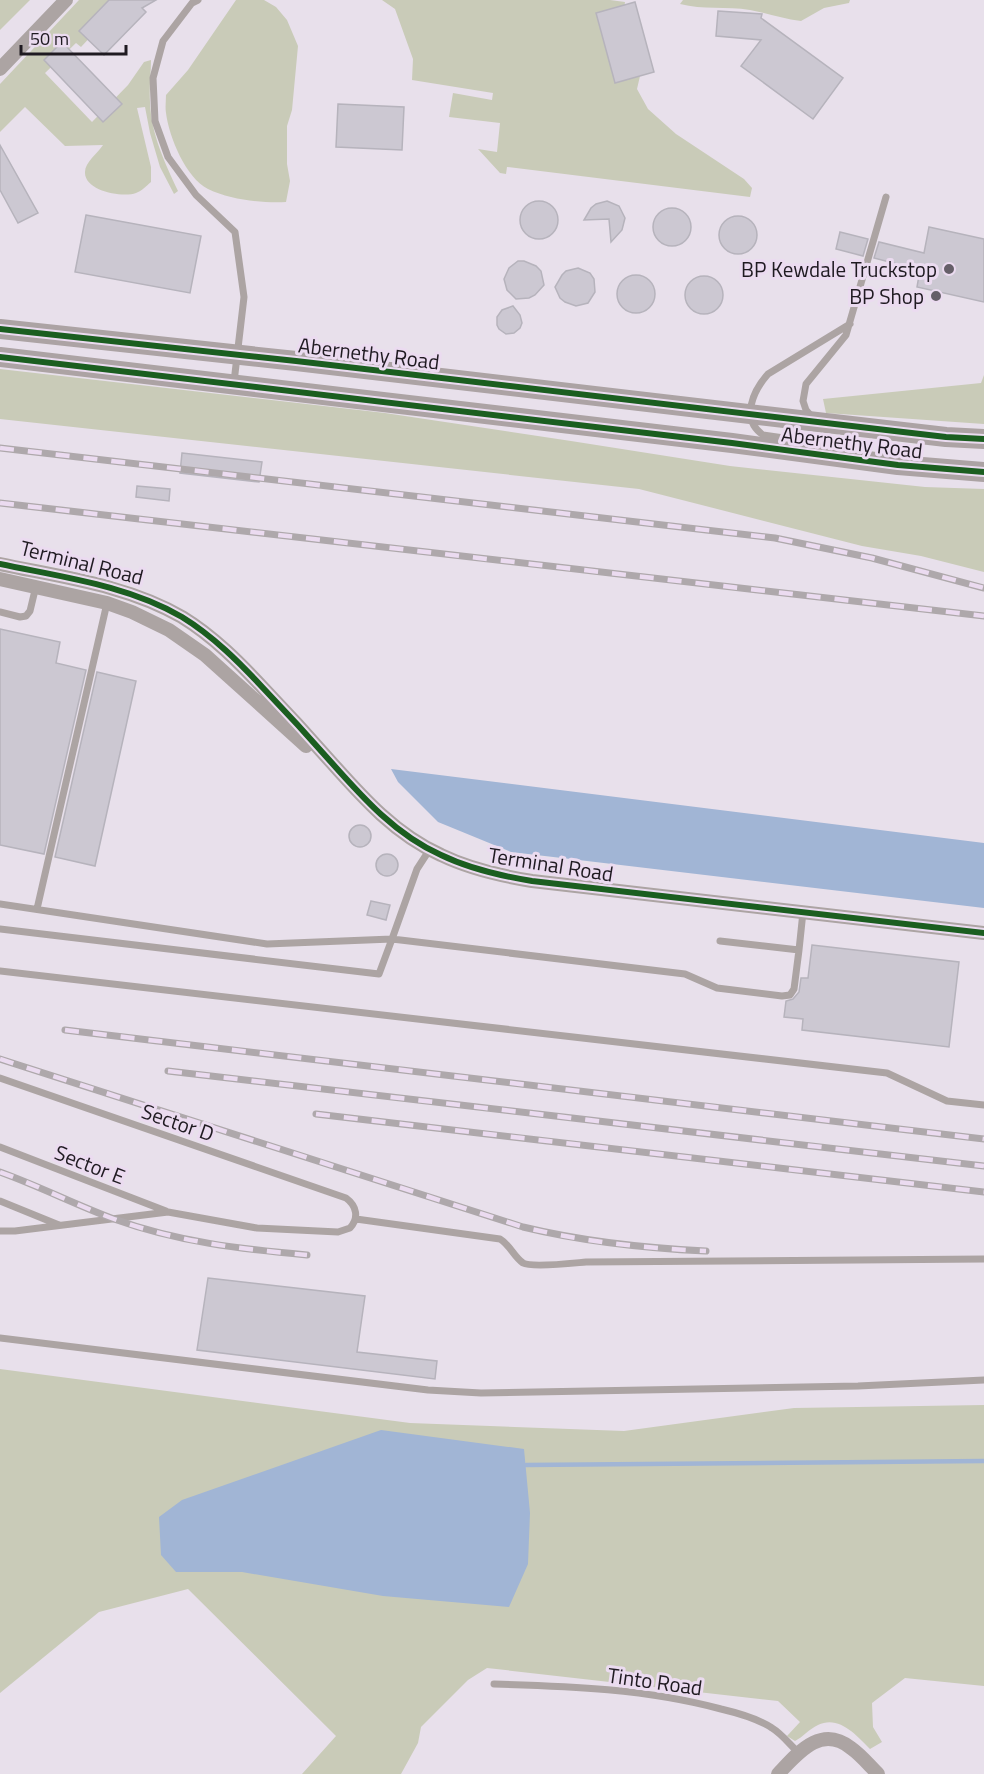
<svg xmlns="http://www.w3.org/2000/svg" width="984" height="1774" viewBox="0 0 984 1774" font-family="'Titillium Web',sans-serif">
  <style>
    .green { fill: #c9cbb8 }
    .water { fill: #a1b5d5 }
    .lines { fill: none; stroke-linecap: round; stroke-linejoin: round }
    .stream { stroke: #a1b5d5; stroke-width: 4.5 }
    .building { fill: #ccc8d2; stroke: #b6b3bc; stroke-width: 1.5 }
    .lane { stroke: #aca4a3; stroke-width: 7 }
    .street { stroke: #aca4a3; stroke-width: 14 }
    .secondary { stroke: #aca3a4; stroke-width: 20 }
    .rail-casing { stroke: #aea8ab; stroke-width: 7 }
    .rail { stroke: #ebdbf0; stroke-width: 4.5; stroke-dasharray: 14; stroke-linecap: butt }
    .cycleway-casing { stroke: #ebdbf0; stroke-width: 10 }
    .cycleway { stroke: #1b5e20; stroke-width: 6 }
    .poi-dot { fill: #655f68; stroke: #ebdbf0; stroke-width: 2 }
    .labels { text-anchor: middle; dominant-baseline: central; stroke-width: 6; stroke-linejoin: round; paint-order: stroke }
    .poi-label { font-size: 21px; fill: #1f1a21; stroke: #ebdbf0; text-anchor: end }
    .street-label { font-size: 21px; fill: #1f1a21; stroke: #ebdbf0 }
  </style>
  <rect width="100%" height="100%" fill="#e8e0eb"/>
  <!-- green -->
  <path class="green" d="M0,0h30l-30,30z
    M79,0h46l-44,47 -5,-4 -31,30 47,49 36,-37 16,-23 7,-2c0,14 -2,28 -1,42 1,32 15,61 28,89l-4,3 -14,-27 -10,-34 -5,-26 -8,1 14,59v15c-5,4 -9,9 -15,11 -13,5 -52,-2 -51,-21 0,-10 13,-19 18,-27l-38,1 -40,-39 -25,25v-48z
    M236,0h28l12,7 11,13 11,26 -6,64 -5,16v38l3,17 -4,21c-25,1 -55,-2 -78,-13 -22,-11 -39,-52 -42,-76 -1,-6 0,-12 0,-18l22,-25z
    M382,0h228l15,2 -10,81 25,-7 -3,13 11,20 28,25 68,45 8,9 -2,9 -243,-30 -1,7 -6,-1 -22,-24 19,3 3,-29 -51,-6 4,-24 39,7 1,-7 -81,-13 1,-21 -18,-50z
    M683,0h167l-1,3 -25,5 -23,13c-18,-2 -34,-8 -51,-11 -24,-4 -47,0 -70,-6z
    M0,369l385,44 186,28 159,25 195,21 59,2v83l-63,-16 -59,-10 -223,-57 -639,-70z
    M984,375v49l-158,-11 -3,-14 158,-16z
    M0,1369l410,54 214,8 170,-23 190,-3v281l-79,-8 -33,25 1,24 9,15 -12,7c-14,-14 -31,-34 -52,-24 -9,4 -15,12 -23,16l-8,-5 13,-14 -22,-21 -291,-33 -19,12 -47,47 -3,16 -17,31h-99l34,-38 -148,-147 -89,23 -99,81z"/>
  <!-- water -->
  <path class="water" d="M391,769l593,74v65l-473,-56 -73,-30 -40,-40z
    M381,1430l143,19 6,64 -2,51 -19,43 -126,-11 -141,-24h-66l-15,-17 -2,-38 23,-17z"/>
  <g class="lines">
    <!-- stream -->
    <path class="stream" d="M526,1465l458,-4"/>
  </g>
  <!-- building -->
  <path class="building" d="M109,0h47l-14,8 4,4 -42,43 -25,-24z
    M635,2l19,70 -39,11 -19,-70z
    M718,11l44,3 -1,4 82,60 -30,41 -72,-53 20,-26 -45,-4z
    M62,42l60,62 -19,18 -59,-62z
    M338,104l66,3 -2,43 -66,-3z
    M0,145l38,68 -20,10 -18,-33z
    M607,201l12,5 6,12 -3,12 -11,12 -2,-23 -25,1 7,-12 5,-4z
    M520 220a19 19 0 1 1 38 0a19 19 0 1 1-38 0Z
    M653 227a19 19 0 1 1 38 0a19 19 0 1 1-38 0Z
    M86,215l115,21 -11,57 -115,-21z
    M719 235a19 19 0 1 1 38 0a19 19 0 1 1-38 0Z
    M929,227l55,12v63l-67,-15 3,-17 -46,-12 5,-16 45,11z
    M840,232l28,7 -5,17 -27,-7z
    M518,261h6l12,5 5,5 3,14 -9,10 -6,3 -13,1 -9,-9 -3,-11 5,-11z
    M578,268l12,5 4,6 1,13 -7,11 -12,3 -11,-4 -5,-4 -5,-11 7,-12 4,-4z
    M617 294a19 19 0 1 1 38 0a19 19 0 1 1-38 0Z
    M685 295a19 19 0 1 1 38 0a19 19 0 1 1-38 0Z
    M513,306l7,9 2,8 -2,5 -6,5 -8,1 -7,-5 -2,-4v-8l5,-7z
    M182,453l80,9 -3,20 -79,-9z
    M137,486l33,3 -1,12 -33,-4z
    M0,629l60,13 -4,21 30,7 -42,184 -44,-9z
    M97,672l39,9 -41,185 -40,-9z
    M349 836a11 11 0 1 1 22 0a11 11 0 1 1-22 0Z
    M376 865a11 11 0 1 1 22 0a11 11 0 1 1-22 0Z
    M371,901l19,4 -4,15 -19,-5z
    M812,945l147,17 -10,85 -147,-17 1,-11 -19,-2 2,-16 7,-2 6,-7 2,-14h7z
    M208,1278l157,18 -8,56 80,9 -2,18 -238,-29z"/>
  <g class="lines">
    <!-- lane -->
    <path class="lane" d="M198,0l-6,3 -29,38 -10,37 2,43 13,36 28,38 39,37 9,65 -10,85
      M850,324l-82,50c-15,17 -28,45 -5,61l83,12 15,5
      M812,417l-6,-7 -3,-9 3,-17 40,-49 40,-138
      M0,612l20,5 6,-1 4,-5 6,-25
      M0,904l267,40 125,-5 25,-70 13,-20
      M37,909l70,-306
      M0,929l379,45 13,-35 293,35 32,14 65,8 8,-1 4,-6 5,-39
      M720,941l79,9 4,-38
      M0,971l887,102 60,28 37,4
      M0,1078l346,120c11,8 13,20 4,30l-12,4 -81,-4 -89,-16 -153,19h-15
      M0,1147l166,64
      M0,1201l59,24
      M356,1219l144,20c10,6 14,18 23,24 9,5 51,0 63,-1l398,-3
      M0,1338l428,52 53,3 377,-7 126,-6
      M494,1684c75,2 153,5 227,25 17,4 36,9 51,19 10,6 18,17 27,25"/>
    <!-- street -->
    <path class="street" d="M0,69l66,-69
      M0,564c61,13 127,21 182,53 31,19 57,45 82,72 23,24 45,48 67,73 32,36 65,73 110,93 29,14 60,21 91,26l452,52
      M0,579l107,24 25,9 37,18 36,25 101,91
      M778,1774c20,-21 43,-50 73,-26 10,7 18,17 27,26"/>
    <!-- secondary -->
    <path class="secondary" d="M0,329l296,32 650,76 38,2
      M0,357l732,86 166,22 86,7"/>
    <!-- rail casing -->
    <g class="rail-casing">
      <path id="rail" d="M0,448l775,90 97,20 112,30
        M0,503l984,113
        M65,1030l919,109
        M0,1059l523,168c62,15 120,21 183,24
        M168,1071l816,95
        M316,1114l668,78
        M0,1172c39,14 76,33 114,47 64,23 126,30 193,36"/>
    </g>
    <!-- rail -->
    <use href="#rail" class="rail"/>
    <!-- cycleway casing -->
    <g class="cycleway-casing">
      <path id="cycleway" d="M0,329l296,32 650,76 38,2
        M0,357l732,86 166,22 86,7
        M0,564c61,13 127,21 182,53 31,19 57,45 82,72 23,24 45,48 67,73 32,36 65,73 110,93 29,14 60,21 91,26l452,52"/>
    </g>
    <!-- cycleway -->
    <use href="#cycleway" class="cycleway"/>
  </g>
  <!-- markers -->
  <g class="poi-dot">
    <circle cx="949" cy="269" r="6"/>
    <circle cx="936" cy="296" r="6"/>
  </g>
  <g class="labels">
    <!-- poi labels -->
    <g class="poi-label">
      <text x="937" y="269">BP Kewdale Truckstop</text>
      <text x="924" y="296">BP Shop</text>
    </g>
    <!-- street labels -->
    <g class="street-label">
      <text transform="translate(369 353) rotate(7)">Abernethy Road</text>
      <text transform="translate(852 442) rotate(7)">Abernethy Road</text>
      <text transform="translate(82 562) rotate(14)">Terminal Road</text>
      <text transform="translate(551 864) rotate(9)">Terminal Road</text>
      <text transform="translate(178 1122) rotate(19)">Sector D</text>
      <text transform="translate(90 1164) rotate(21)">Sector E</text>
      <text transform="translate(655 1681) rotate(8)">Tinto Road</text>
    </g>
  </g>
  <!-- scale -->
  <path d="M21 45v9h105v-9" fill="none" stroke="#1f1a21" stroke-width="3"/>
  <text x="30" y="45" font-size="18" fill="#1f1a21" stroke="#ebdbf0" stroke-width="4.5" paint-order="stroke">50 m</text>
</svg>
